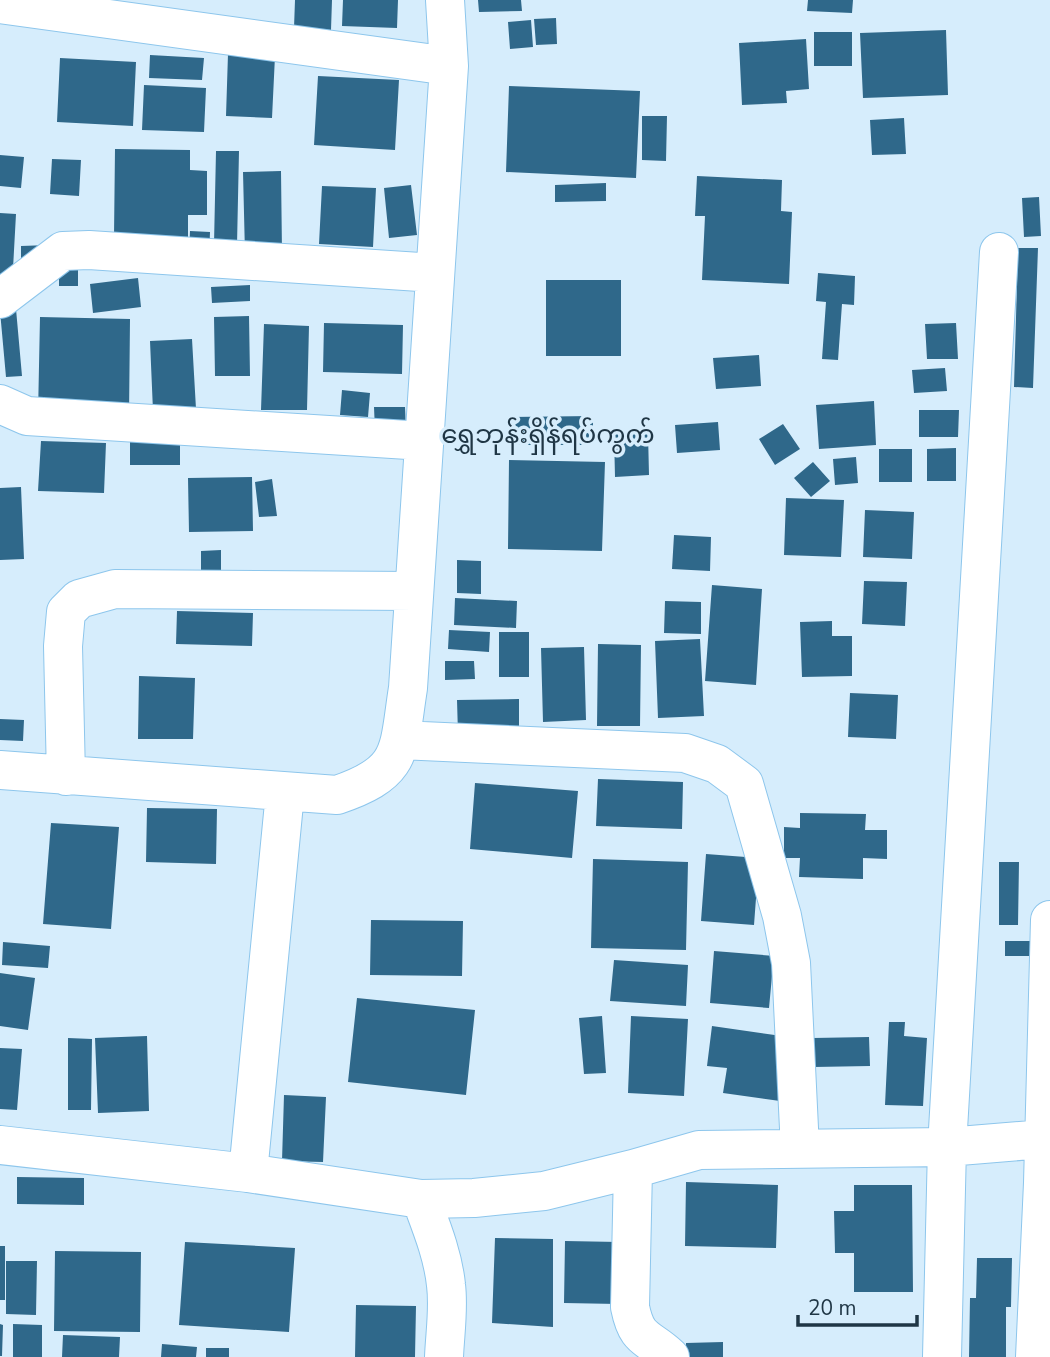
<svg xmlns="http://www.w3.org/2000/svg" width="1050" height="1357" viewBox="0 0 1050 1357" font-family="'Nunito Sans','Noto Sans Myanmar',sans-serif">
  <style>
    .building { fill: #2f688a }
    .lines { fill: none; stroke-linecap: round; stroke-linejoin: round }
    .minor-casing { stroke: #8dc6ec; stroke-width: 40 }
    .minor { stroke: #fff; stroke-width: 38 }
    .labels { text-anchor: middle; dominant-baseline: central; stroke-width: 7; stroke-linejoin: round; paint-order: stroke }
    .quarter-label { font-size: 26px; fill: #1f3645; stroke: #d6edfc }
  </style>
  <rect width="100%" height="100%" fill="#d6edfc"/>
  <!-- building -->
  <path class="building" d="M295,0h37l-1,30 -37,-2z
    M343,0h55l-1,28 -55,-2z
    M478,0h43l1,11 -43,1z
    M808,0h45l-1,13 -45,-2z
    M556,18l1,26 -21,1 -2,-26z
    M531,20l2,27 -23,2 -2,-27z
    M946,30l2,65 -85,3 -3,-65z
    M814,32h38v34h-38z
    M806,39l3,50 -23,2 1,12 -45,2 -3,-62z
    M228,54l47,2 -3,62 -46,-2z
    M150,55l54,3 -2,22 -53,-2z
    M60,58l76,4 -3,64 -76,-4z
    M318,76l81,4 -4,70 -81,-5z
    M144,85l62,3 -2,44 -62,-2z
    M509,86l131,5 -4,87 -130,-6z
    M642,116h25l-1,45 -24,-1z
    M904,118l2,36 -34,1 -2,-35z
    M115,149l75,1v20l17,1v44h-19v23l-74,-2z
    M216,151h23l-2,94 -23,-1z
    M0,155l24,2 -3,31 -21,-2z
    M52,159l29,1 -2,36 -29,-2z
    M281,171l1,82 -37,1 -2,-82z
    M697,176l85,4 -1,31 11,1 -3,72 -87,-4 3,-64h-10z
    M606,183v18l-51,1v-17z
    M411,185l6,50 -28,3 -5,-50z
    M322,186l54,2 -3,59 -54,-3z
    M1039,197l2,39 -17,1 -2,-39z
    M0,213l16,1 -4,73 -12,-1z
    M190,231l20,1 -1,25 -20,-1z
    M49,245l-28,16v-15z
    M1018,248h20l-5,140 -19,-1z
    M59,255h19v31h-19z
    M818,273l37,3 -1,29 -12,-1 -4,56 -16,-1 4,-57 -10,-1z
    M138,278l3,29 -48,6 -3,-29z
    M546,280h75v76h-75z
    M250,285v16l-38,2 -1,-16z
    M16,309l6,67 -16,1 -6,-66z
    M249,316l1,60h-35l-1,-59z
    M40,317l90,2 -1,97 -91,-1z
    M324,323l79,2 -1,49 -79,-2z
    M956,323l2,36h-31l-2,-35z
    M264,324l45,2 -2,84h-46z
    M192,339l4,70 -43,2 -3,-70z
    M759,355l2,31 -45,3 -3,-31z
    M945,368l2,23 -33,2 -2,-23z
    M342,390l28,3 -2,24 -28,-2z
    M874,401l2,44 -57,4 -3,-44z
    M374,407h31l1,23 -31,1z
    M919,410h40l-1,27h-39z
    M593,416v29h-81l-1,-28z
    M718,422l2,28 -43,3 -2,-28z
    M783,424l17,25 -25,16 -16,-26z
    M648,433l1,42 -34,2 -1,-43z
    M130,439h50v26h-50z
    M41,441l65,2 -2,50 -66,-2z
    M956,448v33h-29v-32z
    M879,449h33v33h-33z
    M856,457l2,26 -23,2 -2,-26z
    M509,460l96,2 -3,89 -94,-2z
    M813,462l17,19 -19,16 -17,-19z
    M252,477l1,54 -64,1 -1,-54z
    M272,479l5,37 -18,1 -4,-35z
    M21,487l3,72 -24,1v-72z
    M786,498l58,2 -3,57 -57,-2z
    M865,510l49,2 -2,47 -49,-2z
    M674,535l37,2 -1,34 -38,-2z
    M221,550v21h-20v-20z
    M457,560l24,1v33l-24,-1z
    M864,581l43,1 -2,44 -43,-2z
    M712,585l50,4 -6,96 -51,-4z
    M455,598l62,3 -1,27 -62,-3z
    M665,601l36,1v32l-37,-1z
    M177,611l76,2 -1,33 -76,-2z
    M832,621v15h20v40l-50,1 -2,-55z
    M449,630l41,2 -1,20 -41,-3z
    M499,632h30v45h-30z
    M700,639l4,77 -46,2 -3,-77z
    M598,644l43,1 -1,81h-43z
    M584,647l2,73 -43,2 -2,-74z
    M445,661h29l1,18 -30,1z
    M139,676l56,2 -2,61h-55z
    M850,693l48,2 -2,44 -48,-2z
    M519,699v33l-61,2 -1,-34z
    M0,719l24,1 -1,21 -23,-1z
    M598,779l85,3 -1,47 -86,-3z
    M475,783l103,8 -6,67 -102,-9z
    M147,808l70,1 -1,55 -70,-2z
    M800,813l66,1 -1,16h22v29l-24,-1v21l-64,-2 1,-19h-16v-31l16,1z
    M51,823l68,4 -8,102 -68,-5z
    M706,854l53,4 -5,67 -53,-4z
    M593,859l95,3 -2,88 -95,-2z
    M999,862h20l-1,63h-19z
    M371,920l92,1 -1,55 -92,-1z
    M1005,941h33v15h-33z
    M3,942l47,4 -2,22 -46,-3z
    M714,951l73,6 -2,19h-13l-3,32 -59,-5z
    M614,960l74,5 -2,41 -76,-5z
    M0,973l35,5 -7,52 -28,-4z
    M357,998l118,12 -9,85 -118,-13z
    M602,1016l4,57 -22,1 -5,-56z
    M631,1016l57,3 -4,77 -56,-3z
    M889,1022h16l-1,14 23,2 -4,68 -38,-1z
    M712,1026l77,11 -9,64 -57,-8 4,-25 -20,-2z
    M147,1036l2,75 -51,2 -3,-75z
    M869,1037l1,29 -56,1 -1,-29z
    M68,1038l24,1 -1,71h-23z
    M0,1048l22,1 -5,61 -17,-1z
    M284,1095l42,2 -3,65 -41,-1z
    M17,1177l67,1v27l-67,-1z
    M686,1182l92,3 -2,63 -91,-2z
    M854,1185h58l1,107h-59v-39h-19l-1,-42h20z
    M495,1238l58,1v88l-61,-4z
    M565,1241l54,1 -1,62 -54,-1z
    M185,1242l110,6 -6,84 -110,-7z
    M0,1246h5v54h-5z
    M55,1251l86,1 -1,80 -86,-1z
    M977,1258h35l-1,49h-5v50h-37l1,-59h6z
    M6,1261h31l-1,54 -30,-1z
    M356,1305l60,1 -1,51h-60z
    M0,1324l3,1 -1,31h-2z
    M13,1324l29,1v32h-29z
    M63,1335l57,2 -1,20h-57z
    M723,1342v15h-37v-14z
    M162,1344l35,3 -1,10h-35z
    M206,1348h23v9h-23z"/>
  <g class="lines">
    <!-- minor casing -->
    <g class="minor-casing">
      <path id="minor" d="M0,4l449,62
        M0,299l63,-48 26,-1 346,23
        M0,404l27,12 397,25
        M400,740l285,13 32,11 27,20 38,132 9,47 9,186
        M0,770l337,25c68,-23 61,-44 71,-107l41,-622 -4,-66
        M66,776l-3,-130 3,-34 13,-13 36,-10 299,2
        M0,1145l248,28 173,26c10,27 22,56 25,86 3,24 -1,48 -2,72
        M633,1169l66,-19 248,-3 97,-8
        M248,1173l37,-380
        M421,1199l53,-1 70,-7 89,-22 -3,138c7,35 18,29 40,50
        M942,1357l5,-210 52,-895
        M1035,1357l8,-174 7,-263"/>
    </g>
    <!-- minor -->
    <use href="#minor" class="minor"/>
  </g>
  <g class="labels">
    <!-- quarter labels -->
    <g class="quarter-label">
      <text x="548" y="434">ရွှေဘုန်းရှိန်ရပ်ကွက်</text>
    </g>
  </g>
  <!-- scale -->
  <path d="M798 1315v10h119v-10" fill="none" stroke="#1f3645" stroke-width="3.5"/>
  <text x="808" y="1315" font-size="21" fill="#1f3645" stroke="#d6edfc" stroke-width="5" paint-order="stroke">20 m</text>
</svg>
